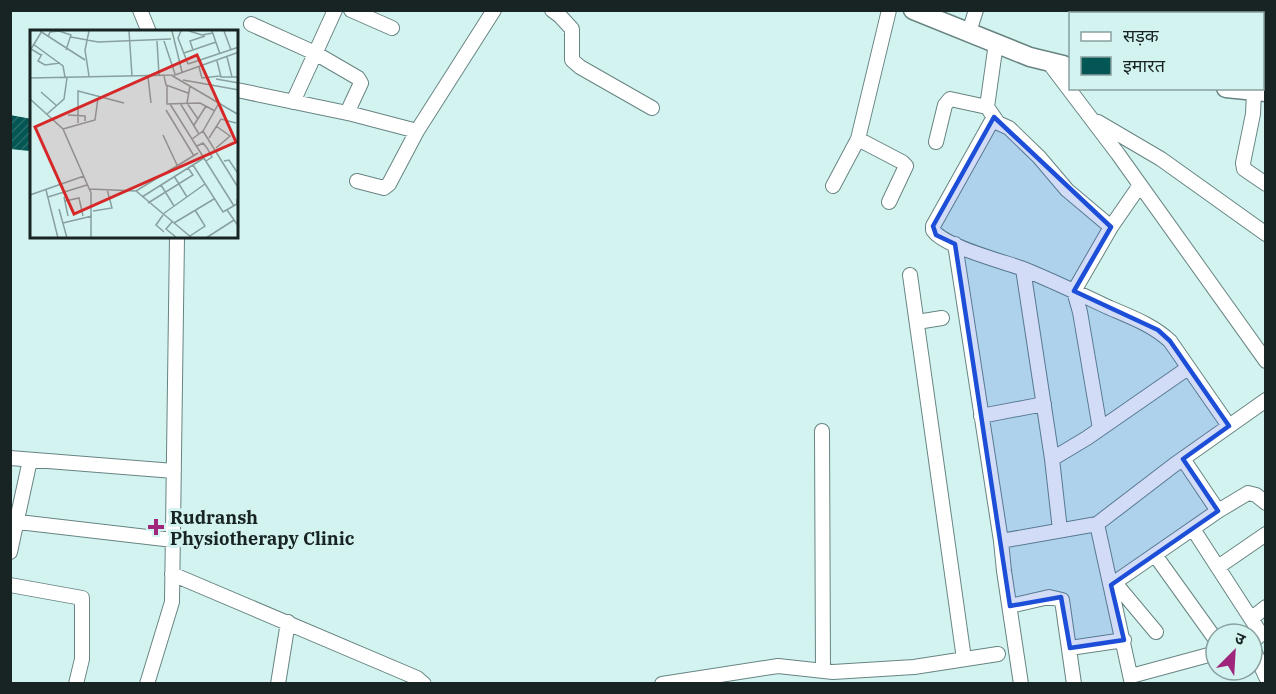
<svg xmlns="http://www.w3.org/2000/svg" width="1276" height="694" viewBox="0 0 1276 694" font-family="'IBM Plex Serif','Noto Sans Devanagari',serif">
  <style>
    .building { fill: url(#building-hatch) }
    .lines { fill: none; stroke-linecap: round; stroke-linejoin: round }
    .minor-casing { stroke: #678482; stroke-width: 16 }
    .major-casing { stroke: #678482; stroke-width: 21 }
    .minor { stroke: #fff; stroke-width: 14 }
    .major { stroke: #fff; stroke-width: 18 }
    .marked { fill: #1d4ed8; fill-opacity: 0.2; stroke: #1d4ed8; stroke-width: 4.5; stroke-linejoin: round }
    .poi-dot { fill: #a0267c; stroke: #d3f3f1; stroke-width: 2 }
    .labels { text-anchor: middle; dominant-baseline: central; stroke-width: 6; stroke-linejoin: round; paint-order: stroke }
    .poi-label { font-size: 18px; font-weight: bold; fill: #182423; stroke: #d3f3f1; text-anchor: start }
    .inset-road { fill: none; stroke: #88a09f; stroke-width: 1.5 }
    .view { fill: #d62828; fill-opacity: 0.15; stroke: #d62828; stroke-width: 3 }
    .inset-edge { fill: none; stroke: #182423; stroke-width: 3 }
  </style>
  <defs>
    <pattern id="building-hatch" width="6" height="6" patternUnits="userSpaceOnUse" patternTransform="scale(1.5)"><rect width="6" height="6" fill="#045654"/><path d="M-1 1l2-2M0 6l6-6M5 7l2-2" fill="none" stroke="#286b69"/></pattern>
  </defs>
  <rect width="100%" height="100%" fill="#d3f3f1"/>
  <!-- building -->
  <path class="building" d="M10,115l22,4 -2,32 -20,-2z"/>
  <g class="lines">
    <!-- minor casing -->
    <g class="minor-casing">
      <path id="minor" d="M140,10l9,22
        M351,10l41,18
        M552,10l8,6 12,13v31l8,7 72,41
        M1083,14v-4
        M1133,14v-4
        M1190,14l1,-4
        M251,24l64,29 43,25 3,5 -14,30
        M969,32l7,-22
        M996,43l-9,64 11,16 11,5 30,29 28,33 44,37
        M1262,43h4
        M1046,59l72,95 148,207
        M237,90l115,24 65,17 77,-121
        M1254,91l-1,23 -10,49 1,6 22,15
        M293,102l42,-92
        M994,117l-61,109v4c10,16 68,31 88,38 30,12 59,26 89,40 21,9 43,17 60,33l59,85
        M1098,122l63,37 105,75
        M858,139l44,23 4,4 -17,36
        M936,142l9,-37 5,-6 37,8
        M357,181l27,7 5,-4 28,-53
        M833,186l25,-47 31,-129
        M955,244l46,297 3,30 17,113
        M1023,269l29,190 8,71
        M910,275l54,384
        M917,322l25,-4
        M981,416l63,-12
        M1100,429l-20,-117 -6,-21 37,-64 29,-42
        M822,431l1,240
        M10,458l164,13
        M1052,459l35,-21 101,-70
        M1183,459l35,52
        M10,521l163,19
        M1097,524l35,160
        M1193,529l66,102 -1,6 -6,4
        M1001,541l96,-17 77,-59 92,-65
        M10,552l20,-92
        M1155,555l61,85
        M1218,567l48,-33
        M172,574l245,104 7,6
        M1115,583l41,49
        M10,585l72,13v61l-6,25
        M1111,585l107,-74 30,-18 8,2 10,8
        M1010,606l39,-9 13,3 12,84
        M1252,618l14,-11
        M1252,646l14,31
        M1070,648l54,-8
        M1131,676l85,-23
        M147,684l25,-82 5,-365
        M278,684l10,-62
        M662,684l116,-18 55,6 81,-5 84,-13"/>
    </g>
    <!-- major casing -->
    <g class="major-casing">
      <path id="major" d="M913,10l117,47 33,8 7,6
        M1262,78h4
        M1226,88l40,4"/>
    </g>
    <!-- minor -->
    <use href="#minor" class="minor"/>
    <!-- major -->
    <use href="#major" class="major"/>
  </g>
  <!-- marked area -->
  <path class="marked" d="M994,117l117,110 -37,64 84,39 12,11 59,85 -46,33 35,52 -107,74 13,55 -54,8 -9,-51 -51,9 -55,-362 -19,-9 -3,-9z"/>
  <!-- markers -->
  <path class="poi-dot" d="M153 518h6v6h6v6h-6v6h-6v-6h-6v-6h6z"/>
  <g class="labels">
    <!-- poi labels -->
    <g class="poi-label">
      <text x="170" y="517">Rudransh<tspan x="170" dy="21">Physiotherapy Clinic</tspan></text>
    </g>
  </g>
  <!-- overview -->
  <g transform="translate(30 30)">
    <rect width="208" height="208" fill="#d3f3f1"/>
    <path class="inset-road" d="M10,1l45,29M99,1l3,45M142,1l10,41M151,1l-3,7 10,26M159,1l13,4 11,-2M182,1l8,23M194,1l7,19M18,7l2,-5 9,-1 12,4 -5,15M41,7l27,5 73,-3M127,11l2,34M134,11l11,33M3,14l30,22 2,11M163,20l-3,-9 15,-5M154,23l32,-11M12,24l-4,7 7,4 15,-2M11,25l-10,-6 11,-18M197,27l5,20M187,31l4,16h18M158,34l51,-17M169,37l3,11 18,-2M141,45l68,40M59,46l-4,-26 4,-19M134,46l2,9 22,8M118,47l3,26M0,48l145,-3 64,-23M186,49l23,4M153,50l56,10M137,55v19l33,-1 15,8M160,56l-3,17 11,16M11,62l16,14M0,69l33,30 28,64v45M150,73l19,31M140,74l64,102M136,80l28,46M17,84l17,-15 3,-21M38,85l17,1v5M48,93v-32l46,12M164,95l12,-19M186,96l14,10 -14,12M33,99l32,-9 3,-22M173,101l36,58M133,105l14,30M179,108l12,-19 15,4M162,109l11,-8 16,-28M167,116l6,-3 4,5 5,9 -6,4M194,131l5,-1 10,15M163,135l30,47 14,-8v-5M144,146l13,21M131,155l13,21M59,159l47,2 56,47M16,160l12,48M106,161l62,-38M0,165l54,-19M18,167l39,-12M34,167l4,19M112,167l62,-39M35,171l14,-3 4,18M118,173l45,-28 -5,-7M29,179l8,29M197,180l12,17M63,181l19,-3 -5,-19M133,184l42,-30M133,185l-7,10 8,7M142,192l-6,7 11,9M33,193l29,-7M144,193l40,-24M160,206l15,-10 -10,-16M176,208l28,-18"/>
    <path class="view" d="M167,25l39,87 -162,72 -39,-87z"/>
    <rect width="208" height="208" class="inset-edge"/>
  </g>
  <!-- border -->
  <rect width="1276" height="694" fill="none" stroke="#182423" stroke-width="24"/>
  <!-- legend -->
  <rect x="1069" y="12" width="195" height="78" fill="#d3f3f1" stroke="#88a09f" stroke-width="1.5"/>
  <rect x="1081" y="32" width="30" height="9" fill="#ffffff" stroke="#88a09f" stroke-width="1.5"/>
  <text x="1123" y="42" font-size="18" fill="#182423">सड़क</text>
  <rect x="1081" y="57" width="30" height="18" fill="#045654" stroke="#88a09f" stroke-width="1.5"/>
  <text x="1123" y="72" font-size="18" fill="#182423">इमारत</text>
  <!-- north arrow -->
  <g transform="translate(1234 652) rotate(24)"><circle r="28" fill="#d3f3f1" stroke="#88a09f" stroke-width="1.5"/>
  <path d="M0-4.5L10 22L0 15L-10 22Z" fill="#a0267c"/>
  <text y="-9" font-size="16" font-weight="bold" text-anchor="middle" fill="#182423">उ</text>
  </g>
</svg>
